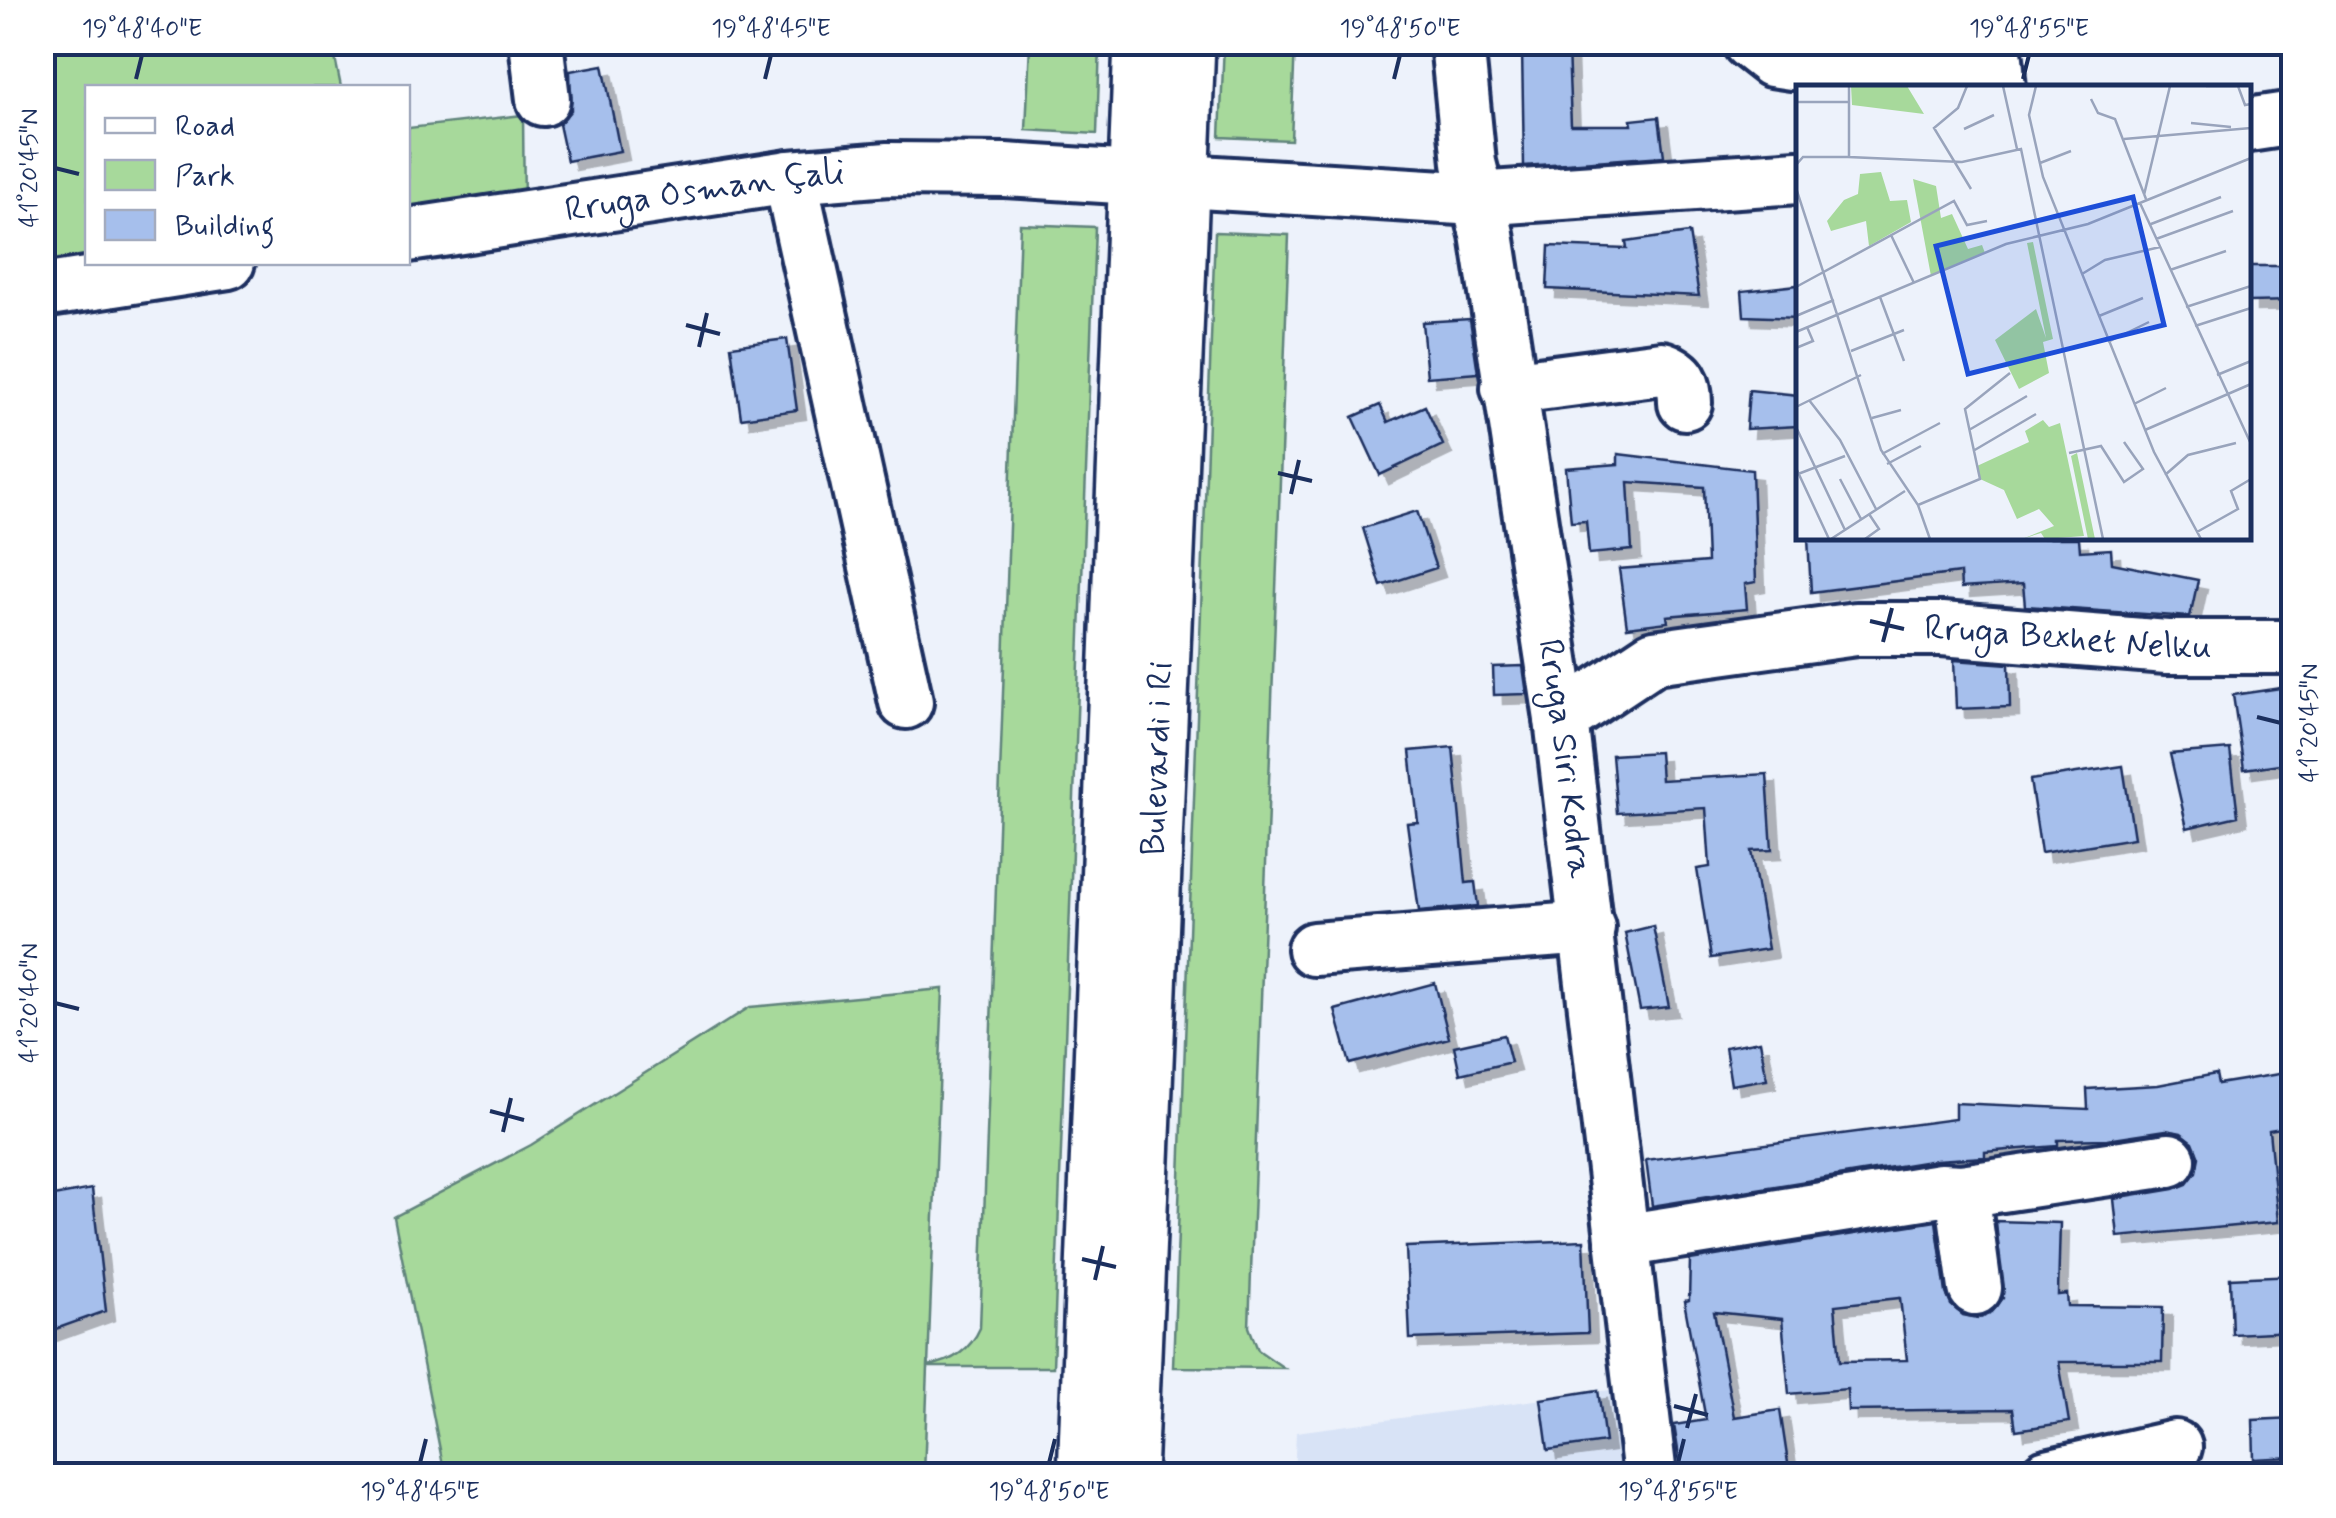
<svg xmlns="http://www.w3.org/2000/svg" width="2336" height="1518" viewBox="0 0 2336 1518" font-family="Mynerve,sans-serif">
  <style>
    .built { fill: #d8e3f6 }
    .green { fill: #a7d99b; stroke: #61847c; stroke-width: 2.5 }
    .building { fill: #a6bfec; stroke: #1b2f5e; stroke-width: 2.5; fill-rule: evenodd; filter: url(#shadow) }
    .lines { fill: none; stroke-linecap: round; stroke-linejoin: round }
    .minor-casing { stroke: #1b2f5e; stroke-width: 60 }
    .major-casing { stroke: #1b2f5e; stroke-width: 62 }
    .minor { stroke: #fff; stroke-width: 52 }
    .major { stroke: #fff; stroke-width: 55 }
    .ticks { fill: none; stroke: #1b2f5e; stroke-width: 4 }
    .labels { text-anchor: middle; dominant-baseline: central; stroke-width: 10; stroke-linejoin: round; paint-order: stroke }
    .street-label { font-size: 35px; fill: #1b2f5e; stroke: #fff }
    .inset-road { fill: none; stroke: #99a4bc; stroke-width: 2.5 }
    .view { fill: #1d4ed8; fill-opacity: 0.15; stroke: #1d4ed8; stroke-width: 5 }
    .inset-edge { fill: none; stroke: #1b2f5e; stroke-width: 5 }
    .neatline { fill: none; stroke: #1b2f5e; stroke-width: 4 }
    .ticks-label { font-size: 25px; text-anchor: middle; fill: #1b2f5e }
  </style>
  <defs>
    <filter id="shadow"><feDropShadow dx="9" dy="9" stdDeviation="0" flood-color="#0004"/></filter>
  </defs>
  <rect width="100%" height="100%" fill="#edf2fb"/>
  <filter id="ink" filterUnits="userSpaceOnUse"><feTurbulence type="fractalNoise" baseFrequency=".01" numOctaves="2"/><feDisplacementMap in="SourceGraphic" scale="20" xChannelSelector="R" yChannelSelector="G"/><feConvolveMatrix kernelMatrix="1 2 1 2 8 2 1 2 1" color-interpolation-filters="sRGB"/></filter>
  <g filter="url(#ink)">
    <!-- built -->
    <path class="built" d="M1640,1386l10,89 -356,1 2,-44z"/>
    <!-- green -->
    <path class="green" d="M43,43h289l9,44 -253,1v174l-45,27z
      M1030,43h70l-3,91 -71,-4z
      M1224,43h71l-4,97 -71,-3z
      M523,115l1,96 -116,19v-102z
      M1020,224l75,3 -42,1140h-125l-4,108h-479l-51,-258 137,-72 219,-138 193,-18 -15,377c23,-4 42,-15 52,-38z
      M1215,232l74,3 -40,1092 9,23 26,18 -111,-1z"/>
    <!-- building -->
    <path class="building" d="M1568,48l3,77h61l-1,-5 28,-3 5,39 -140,10 -2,-117z
      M603,65l17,86 -53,10 -8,-37 12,-14 -1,-39z
      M1689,233l10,63 -152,-7 2,-43 78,3 -1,-7z
      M2248,266h46v35l-46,1z
      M1798,285v33l-54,-2 -2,-25z
      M1470,319l8,54 -51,4 -5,-55z
      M787,339l10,71 -56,8 -10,-72z
      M1749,390l49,5v31l-52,3z
      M1380,405l8,17 37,-16 18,39 -63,30 -27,-58z
      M1618,454l134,16 4,112 -11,2 2,25 -80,7 1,6 -41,5 -8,-58 88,-7 -3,-75 -76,-5 4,68 -43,4 -3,-33 -15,1 -5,-54 52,-4z
      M1417,511l19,57 -55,18 -18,-58z
      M1808,538h271l1,13 31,-2 1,14 86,17 -8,37 -165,-11 -2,-22 -62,4 -1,-15 -149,19z
      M1954,660l55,4 1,43 -54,2z
      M1523,666l4,28 -33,1 -1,-28z
      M2294,686v76l-50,7 -11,-74z
      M1453,747l13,136 9,-1 3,24 -59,5 -12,-88 11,-1 -8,-71z
      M2230,749l8,67 -51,12 -17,-74z
      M1659,752l2,28 106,-6 5,76 -21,1 17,98 -57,9 -14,-89 13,-2 -4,-59 -89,5 -5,-58z
      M2123,766l11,72 -93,15 -11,-73z
      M1653,926l16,81 -29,3 -15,-77z
      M1435,983l14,55 -99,26 -15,-54z
      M1504,1035l7,27 -51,12 -6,-28z
      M1760,1041l7,38 -36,6 -6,-38z
      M2285,1073l8,53 -24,4 9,92 -160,15 -4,-38 60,-10 13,-5 9,-12 3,-15 -6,-15 -12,-9 -15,-3 -59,9 -49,1v6l-73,6v5l-49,3 -284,46 -6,-46 309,-41v-16l133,6 -1,-20 71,-4 58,-11 2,10z
      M92,1189l14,122 -64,23v-136z
      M1936,1221l10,72 5,12 12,10 15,3 14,-6 11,-14 -7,-77 64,2 -2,72 9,-1 1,12 95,1 -1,55h-103l10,60 -53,8 -3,-21 -165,2 -1,-22 -58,5 -7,-75 -68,-7 20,105 46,-7 10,66h-81l-1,-5 -26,4 -8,-50 32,-5 -22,-119 5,-1 1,-40zM1900,1298l7,62 -67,1 -5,-56z
      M1584,1240l4,93 -178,6 -4,-92z
      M2294,1275v56l-62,3 -2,-56z
      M1598,1390l7,52 -57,8 -7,-51z
      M2294,1418v39l-40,2 -1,-39z"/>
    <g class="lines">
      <!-- minor casing -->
      <g class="minor-casing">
        <g id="minor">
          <path d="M536,42l7,57"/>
          <path id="s1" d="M1457,42l12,121 18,71 74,485 89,757"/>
          <path d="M1749,42l23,18 20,3 34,-3 84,9 86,-10 3,29"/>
          <path d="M2248,125l46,-7"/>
          <path d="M790,177l116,525"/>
          <path id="s2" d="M408,235l382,-58 98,-8 117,1 472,29 321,-22"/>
          <path d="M42,291l186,-29"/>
          <path d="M1508,388l154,-20c19,7 23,15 23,35"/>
          <path id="s3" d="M1561,719l93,-62 202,-28h86l225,18h127"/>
          <path d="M1314,949l274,-21"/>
          <path d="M1962,1191l13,97"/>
          <path d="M1622,1241l319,-51 21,1 207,-31"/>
          <path d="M2047,1476l128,-29"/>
        </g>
      </g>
      <!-- major casing -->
      <g class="major-casing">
        <g id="major">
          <path d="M1086,1476l56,-1434"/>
          <path id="s4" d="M1128,1476l59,-1434"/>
        </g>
      </g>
      <!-- minor -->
      <use href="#minor" class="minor"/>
      <!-- major -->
      <use href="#major" class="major"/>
    </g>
  </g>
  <!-- ticks -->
  <path class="ticks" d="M136,79l6,-24M765,79l6,-24M1394,79l6,-24M2023,79l6,-24M55,168l24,6M686,325l34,9M699,347l8,-34M1278,473l34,8M1291,494l8,-34M1870,621l34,8M1883,642l9,-34M2257,717l24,6M55,1003l24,6M490,1111l34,9M503,1132l8,-34M1082,1259l34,8M1095,1280l8,-34M1674,1406l34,9M1687,1428l9,-34M420,1463l6,-24M1049,1463l6,-24M1678,1463l6,-24"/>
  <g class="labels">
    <!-- street labels -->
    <g class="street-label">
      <text stroke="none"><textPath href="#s2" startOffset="300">Rruga Osman Çali</textPath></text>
      <text stroke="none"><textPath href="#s3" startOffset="528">Rruga Bexhet Nelku</textPath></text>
      <text stroke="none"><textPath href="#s1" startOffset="725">Rruga Siri Kodra</textPath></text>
      <text stroke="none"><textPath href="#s4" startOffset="718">Bulevardi i Ri</textPath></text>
    </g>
  </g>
  <!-- overview -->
  <g transform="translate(1796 85)">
    <rect width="455" height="455" fill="#edf2fb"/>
    <path d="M55,1h56l17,28 -72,-9zM85,87l9,29 17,-1 4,22 -42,24 -3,-25 -35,10 -4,-10 17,-21 14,-6 2,-20zM117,94l23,7 5,32 11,-4 16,35 14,-4 3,8 -54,23zM237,157l20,97 -10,3 6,31 -30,16 -24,-49 41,-31 10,29 -19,-95zM247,335l6,7 11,-4 24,113 -39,3 -4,-6 -19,6 32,-13 -15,-17 -22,10 -13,-29 -24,-11 -3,-13 52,-24 -4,-11zM281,368l18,86h-7l-17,-83z" fill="#a7d99b"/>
    <path class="inset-road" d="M53,1v71l113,5 59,-13 82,390M171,1l-9,22 -24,20 37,61M207,1l14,63M240,1l-7,29 14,62 111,275 47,87M410,1h32l7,19 6,-1M295,14l7,14 17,6 31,80M0,17h53M395,38l40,4M168,44l30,-14M328,54l127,-11M244,78l31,-12M0,80l7,-8h46M0,103l85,262 37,55 12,34M348,110l26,-109M344,118l111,241M355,139l70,-27M95,150l23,48M360,154l77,-28M374,185l56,-19M286,189l23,-14 55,-13M0,202l158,-86 13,24 20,-4M84,212l24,64M390,222l65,-21M0,231l38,-16M303,231l44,-18M399,241l56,-18M0,247l210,-88 82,-20 163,-66M312,257l41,-20M0,263l17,-7 -6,-14M55,266l53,-21M421,290l34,-14M13,315l31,40 36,69M338,319l32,-16M0,322l65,-32M76,333l29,-8M0,342l49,103M173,345l58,-34M349,345l106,-46M177,366l63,-37M273,368l32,-7 23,36 19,-13 -19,-27M86,369l58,-31M91,379l34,-18M0,383l33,71M2,389l47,-18M369,390l23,-20 48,-12M44,394l21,40M122,420l62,-26 -15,-70 45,-36M401,447l41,-23 -7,-18 20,-12M35,454l74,-48M69,454l14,-10 -10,-15"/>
    <path class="view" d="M337,112l31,128 -196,49 -32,-128z"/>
    <rect width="455" height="455" class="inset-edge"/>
  </g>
  <!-- margin -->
  <rect width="2336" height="1518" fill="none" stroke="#fff" stroke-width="110"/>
  <!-- legend -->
  <rect x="85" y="85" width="325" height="180" fill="#ffffff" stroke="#a4acbf" stroke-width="2.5"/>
  <rect x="105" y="118" width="50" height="15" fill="#ffffff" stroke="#a4acbf" stroke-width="2.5"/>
  <text x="175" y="135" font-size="30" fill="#1b2f5e">Road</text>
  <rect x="105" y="160" width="50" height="30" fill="#a7d99b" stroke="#a4acbf" stroke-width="2.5"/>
  <text x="175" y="185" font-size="30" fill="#1b2f5e">Park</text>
  <rect x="105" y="210" width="50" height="30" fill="#a6bfec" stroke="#a4acbf" stroke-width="2.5"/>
  <text x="175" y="235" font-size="30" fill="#1b2f5e">Building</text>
  <rect x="55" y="55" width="2226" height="1408" class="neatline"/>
  <g class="ticks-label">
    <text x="142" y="36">19°48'40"E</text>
    <text x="771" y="36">19°48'45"E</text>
    <text x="1400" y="36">19°48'50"E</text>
    <text x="2029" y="36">19°48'55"E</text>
    <text transform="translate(28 168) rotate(-90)" y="9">41°20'45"N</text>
    <text transform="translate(2308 723) rotate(-90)" y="9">41°20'45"N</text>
    <text transform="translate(28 1003) rotate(-90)" y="9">41°20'40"N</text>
    <text x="420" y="1499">19°48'45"E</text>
    <text x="1049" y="1499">19°48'50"E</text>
    <text x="1678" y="1499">19°48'55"E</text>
  </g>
</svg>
